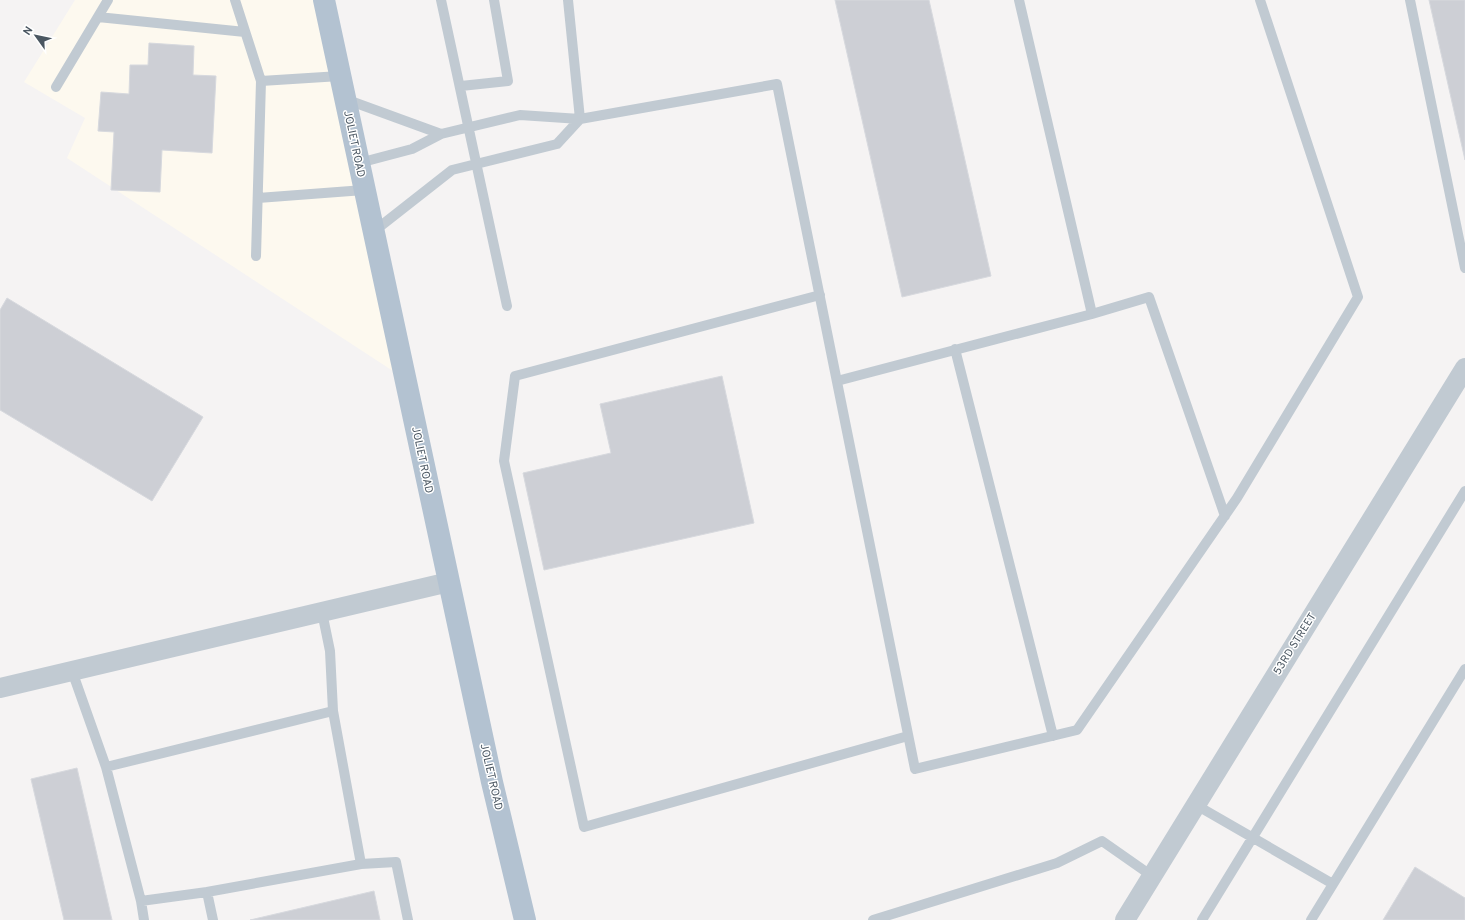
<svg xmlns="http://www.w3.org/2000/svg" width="1465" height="920" viewBox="0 0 1465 920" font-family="Overpass,sans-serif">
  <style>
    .commercial { fill: #fdf9ef }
    .building { fill: #cdcfd5; stroke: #d7d9de }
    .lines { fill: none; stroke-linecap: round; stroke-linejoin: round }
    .lane { stroke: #c1cad2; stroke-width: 10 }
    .street { stroke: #c1cad2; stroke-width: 20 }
    .primary { stroke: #b3c2d1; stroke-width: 22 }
    .labels { text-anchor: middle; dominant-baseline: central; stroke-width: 3; stroke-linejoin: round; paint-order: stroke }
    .street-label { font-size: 11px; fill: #4a5661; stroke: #fff }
  </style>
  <rect width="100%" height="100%" fill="#f5f3f3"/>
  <!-- commercial -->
  <path class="commercial" d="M75,0h255l86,386 -349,-228 18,-40 -61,-36z"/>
  <!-- building -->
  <path class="building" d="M835,0h94l62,276 -89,21z
    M1429,0h36v160z
    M149,43l45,3 -1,29 23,1 -4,77 -50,-3 -2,42 -49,-2 3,-58 -16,-1 3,-39 28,2 1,-29h18z
    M7,298l196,119 -51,84 -152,-91v-100z
    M722,376l32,147 -210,47 -21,-97 88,-20 -11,-49z
    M77,768l35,152h-48l-33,-141z
    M1415,867l50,31v22h-82z
    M374,891l6,29h-130z"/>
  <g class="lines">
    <!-- lane -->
    <path class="lane" d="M235,0l26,81
      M441,0l66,306
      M568,0l12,119 197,-35 138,685 162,-39 160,-232 121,-201 -98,-297
      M1410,0l55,268
      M98,17l147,15
      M461,86l47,-5 -14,-81
      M56,87l52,-87
      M345,99l96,35 79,-19 60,4 -23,25 -105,26 -79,62
      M359,163l53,-14 29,-15
      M258,198l106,-8
      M256,256l5,-175 79,-5
      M820,295l-305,81 -11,85 80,366 324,-91
      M1092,314l57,-17 76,219
      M955,349l98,387
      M837,381l255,-67 -73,-314
      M72,671l34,96 35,134 3,19
      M106,767l227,-56
      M1196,805l137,79
      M361,864l35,-2 12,58
      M207,892l154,-28 -28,-153 -3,-60 -8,-39
      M141,901l66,-9 6,28
      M873,920l184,-57 45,-22 50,35
      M1202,920l263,-429
      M1311,920l154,-251"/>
    <!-- street -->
    <path class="street" d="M0,688l449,-106
      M1125,920l340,-552"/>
    <!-- primary -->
    <path class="primary" d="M324,0l168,782 33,138"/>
  </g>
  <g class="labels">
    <!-- street labels -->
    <g class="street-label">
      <text transform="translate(354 144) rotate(78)">JOLIET ROAD</text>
      <text transform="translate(422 460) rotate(78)">JOLIET ROAD</text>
      <text transform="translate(1295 644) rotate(-58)">53RD STREET</text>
      <text transform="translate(491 777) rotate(77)">JOLIET ROAD</text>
    </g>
  </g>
  <!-- north arrow -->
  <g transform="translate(36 36) rotate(303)" stroke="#ffffff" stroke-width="3" paint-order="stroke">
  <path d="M0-3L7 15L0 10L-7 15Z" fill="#4a5661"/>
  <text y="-6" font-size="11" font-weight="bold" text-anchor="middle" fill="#4a5661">N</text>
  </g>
</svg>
